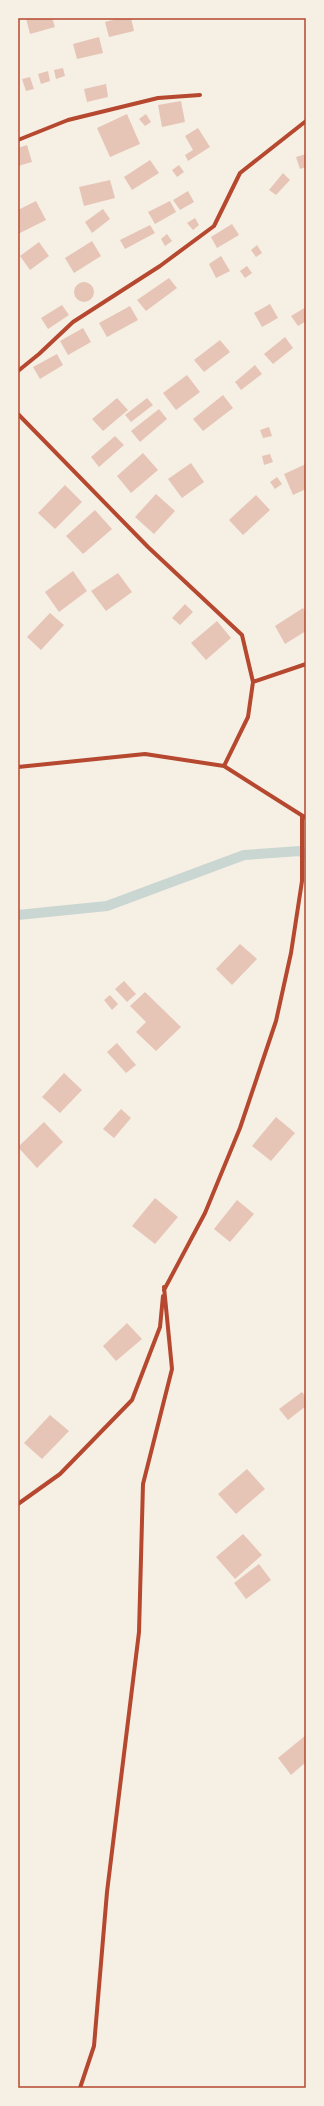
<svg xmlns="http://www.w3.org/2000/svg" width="324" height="2106" viewBox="0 0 324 2106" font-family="Rubik,sans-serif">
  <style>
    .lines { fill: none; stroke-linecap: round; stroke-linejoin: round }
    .stream { stroke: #c9d6d2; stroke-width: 10 }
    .building { fill: #e6c5b7 }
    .minor { stroke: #b5482f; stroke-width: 4 }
    .neatline { fill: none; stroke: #b5482f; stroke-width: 1.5 }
  </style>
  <rect width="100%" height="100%" fill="#f6efe4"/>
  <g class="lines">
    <!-- stream -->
    <path class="stream" d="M18,915l89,-9 137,-51 56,-4 6,4"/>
  </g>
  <!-- building -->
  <path class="building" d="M26,18h26l3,9 -25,7z
    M120,18h11l3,13 -25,6 -4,-15z
    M99,37l4,16 -26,6 -4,-15z
    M63,68l2,8 -9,3 -2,-9z
    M48,71l2,10 -9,3 -3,-10z
    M30,77l4,12 -8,2 -4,-12z
    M106,84l2,13 -21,5 -3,-13z
    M181,101l4,21 -23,5 -4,-22z
    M127,114l13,30 -30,13 -13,-29z
    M146,114l5,8 -6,4 -6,-7z
    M198,128l12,19 -22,14 -3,-6 8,-5 -8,-14z
    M27,145l5,17 -14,4v-18z
    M306,154v13l-6,2 -4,-12z
    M150,160l9,13 -27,17 -8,-13z
    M179,165l5,7 -7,5 -5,-7z
    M283,173l7,7 -14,15 -7,-5z
    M110,180l5,18 -31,8 -5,-19z
    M188,191l6,11 -14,8 -7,-10z
    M36,201l10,19 -28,14v-24z
    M170,201l6,11 -21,12 -7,-12z
    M103,209l7,10 -18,14 -7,-11z
    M195,218l4,7 -6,5 -6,-7z
    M232,224l7,11 -22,13 -6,-11z
    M150,225l5,8 -30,16 -5,-9z
    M167,234l5,7 -7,5 -4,-7z
    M92,241l9,15 -27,17 -9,-15z
    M39,242l10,14 -19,14 -10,-14z
    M257,245l5,8 -6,4 -5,-7z
    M221,256l9,15 -14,7 -7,-14z
    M247,266l5,7 -7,5 -5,-7z
    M169,278l8,10 -31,23 -9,-11z
    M74 292a10 10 0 1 1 20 0a10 10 0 1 1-20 0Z
    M270,304l8,14 -16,9 -8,-14z
    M62,305l7,10 -21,14 -7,-11z
    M130,306l8,14 -31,17 -8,-14z
    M306,307v14l-8,5 -7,-10z
    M83,328l8,14 -23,13 -8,-14z
    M285,337l8,11 -20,16 -9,-10z
    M220,340l10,12 -26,20 -10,-12z
    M57,354l6,11 -23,14 -7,-12z
    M255,365l7,9 -21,16 -6,-8z
    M187,375l13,17 -24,18 -13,-17z
    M223,395l10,13 -30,23 -10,-12z
    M117,398l11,12 -25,21 -11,-12z
    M147,398l6,7 -22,17 -6,-7z
    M159,409l8,10 -27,23 -9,-11z
    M269,427l3,9 -9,2 -3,-8z
    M115,436l9,9 -25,22 -8,-10z
    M143,453l15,17 -27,23 -14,-17z
    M270,454l3,8 -9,3 -2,-9z
    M191,463l13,19 -22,16 -14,-19z
    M306,464v25l-13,6 -9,-21z
    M277,477l5,7 -7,5 -5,-7z
    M65,485l17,17 -27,27 -17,-16z
    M156,494l19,17 -21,23 -19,-17z
    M256,495l14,15 -27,25 -14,-15z
    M95,510l17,19 -29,25 -17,-18z
    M73,571l14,20 -28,21 -14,-20z
    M118,573l14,19 -26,19 -15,-20z
    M185,604l8,8 -13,13 -8,-7z
    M303,608l3,5v18l-21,13 -10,-18z
    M50,613l14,12 -23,25 -14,-13z
    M217,621l14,17 -25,22 -15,-17z
    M240,944l17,15 -25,26 -16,-16z
    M124,981l12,13 -9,8 -12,-13z
    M145,992l36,35 -25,24 -20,-19 10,-10 -16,-16z
    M110,995l8,9 -6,6 -8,-10z
    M117,1043l19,22 -10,8 -19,-21z
    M64,1073l18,17 -22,23 -18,-16z
    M121,1109l10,9 -17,20 -11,-9z
    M276,1117l19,16 -24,28 -19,-15z
    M44,1122l19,20 -26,26 -19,-21z
    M155,1198l23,19 -23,27 -23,-18z
    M237,1200l17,14 -24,28 -16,-13z
    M127,1323l15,16 -26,22 -13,-15z
    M302,1392l4,5v9l-18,14 -9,-11z
    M50,1415l19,16 -27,28 -18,-16z
    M247,1469l18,20 -29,25 -18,-20z
    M243,1534l19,21 -27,24 -19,-22z
    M259,1564l12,16 -25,19 -12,-16z
    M306,1735v27l-15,13 -13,-17z"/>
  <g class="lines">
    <!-- minor -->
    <path class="minor" d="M18,140l50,-20 90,-22 42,-3
      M18,371l21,-17 34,-32 87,-56 54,-40 26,-53 66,-52
      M18,414l130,133 94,88 11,47 -5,35 -24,49
      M253,682l53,-18
      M18,767l127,-13 79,12 82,52
      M164,1290l41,-77 35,-85 36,-107 15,-68 11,-72v-65
      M18,1504l42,-30 72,-74 28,-73 3,-31
      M80,2088l14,-42 13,-154 32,-260 4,-148 29,-115 -8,-82"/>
  </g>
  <!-- border -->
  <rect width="324" height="2106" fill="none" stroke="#f6efe4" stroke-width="38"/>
  <rect x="19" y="19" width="286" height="2068" class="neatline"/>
</svg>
